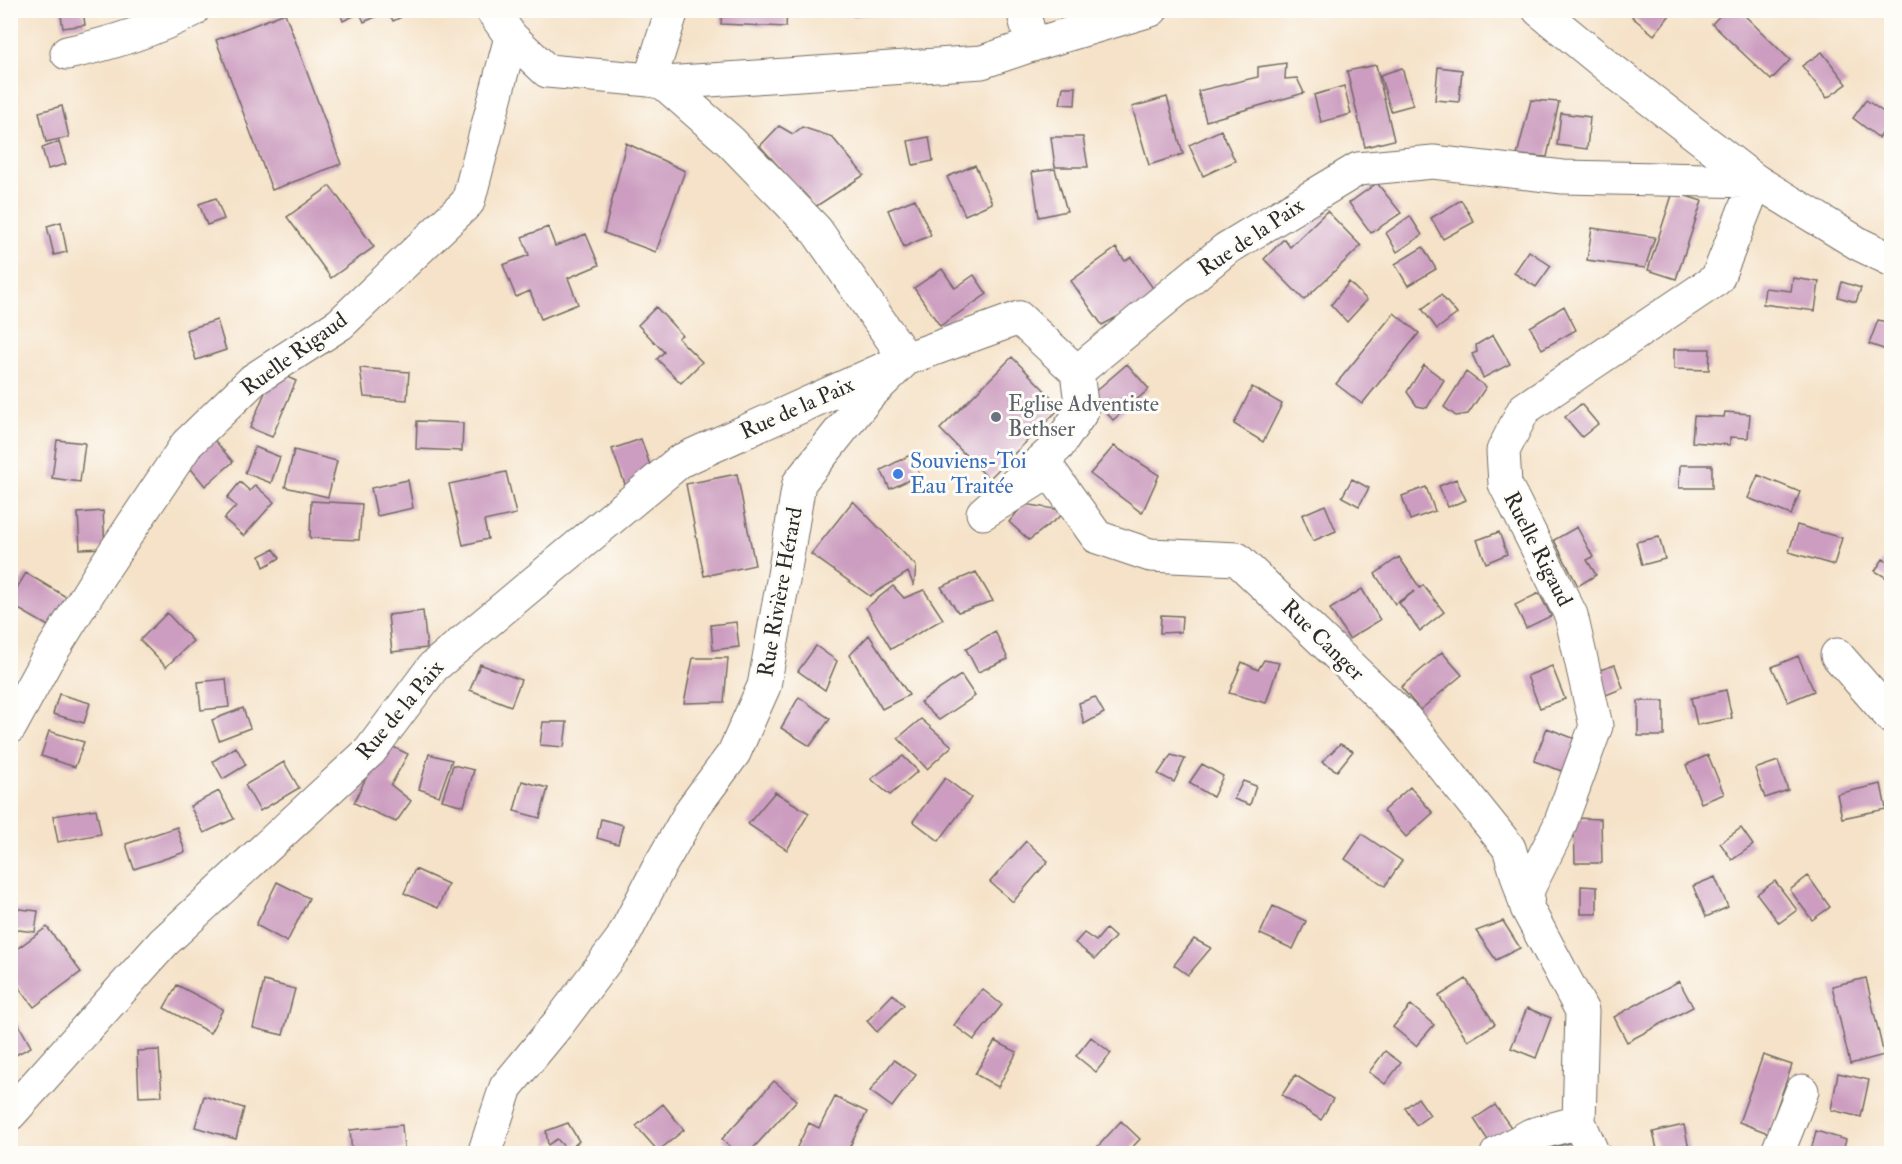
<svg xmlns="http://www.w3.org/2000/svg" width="1902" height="1164" viewBox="0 0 1902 1164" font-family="'IM FELL Double Pica',serif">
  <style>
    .building { fill: #cc9dc0 }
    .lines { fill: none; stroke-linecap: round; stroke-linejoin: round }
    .minor-casing { stroke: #726b62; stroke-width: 35 }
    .tertiary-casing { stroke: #726b62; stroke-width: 35 }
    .minor { stroke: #fff; stroke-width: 33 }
    .tertiary { stroke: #fff; stroke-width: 33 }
    .worship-dot { fill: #6b7280; stroke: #fdfcf7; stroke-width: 2 }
    .shop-dot { fill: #3f7fe0; stroke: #fdfcf7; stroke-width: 2 }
    .labels { text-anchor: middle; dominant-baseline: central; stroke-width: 6; stroke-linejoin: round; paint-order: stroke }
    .street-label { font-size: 22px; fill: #2b2b2b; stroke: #fdfcf7 }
    .worship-label { font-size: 22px; fill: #5b616d; stroke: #fdfcf7; text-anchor: start }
    .shop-label { font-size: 22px; fill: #366cbe; stroke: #fdfcf7; text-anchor: start }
  </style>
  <rect width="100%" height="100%" fill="#fdfcf7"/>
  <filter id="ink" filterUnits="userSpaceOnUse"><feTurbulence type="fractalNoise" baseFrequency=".0167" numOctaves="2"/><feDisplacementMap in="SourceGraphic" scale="12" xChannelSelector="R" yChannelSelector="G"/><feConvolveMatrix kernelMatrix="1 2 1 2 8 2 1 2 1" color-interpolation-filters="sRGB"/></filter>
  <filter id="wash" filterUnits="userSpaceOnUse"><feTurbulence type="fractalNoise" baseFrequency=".008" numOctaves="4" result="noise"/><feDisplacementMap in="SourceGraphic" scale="24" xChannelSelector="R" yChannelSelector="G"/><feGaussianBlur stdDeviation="1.35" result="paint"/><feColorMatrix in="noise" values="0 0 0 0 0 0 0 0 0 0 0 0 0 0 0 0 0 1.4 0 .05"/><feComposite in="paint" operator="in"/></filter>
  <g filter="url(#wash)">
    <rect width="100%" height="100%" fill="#f5e2c8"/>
    <g id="blocks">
      <!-- building -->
      <path class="building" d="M60,10h23l2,15 -22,3z
        M339,10h42l1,4 -18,8 -4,-9 -17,8z
        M388,10h28l-23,11z
        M722,10h65l-1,17 -65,-3z
        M852,10h34v3l-33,3z
        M1638,10h36l-20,25 -22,-18z
        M1725,10h14l51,50 -19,20 -59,-56z
        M285,13l56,151 -69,26 -56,-150z
        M1822,52l25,32 -20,14 -25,-32z
        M1286,63l-1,16 12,-1 7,15 -98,28 -8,-30 60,-14v-10z
        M1376,65l18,75 -29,7 -18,-76z
        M1438,67l24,3 -3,32 -24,-2z
        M1402,68l11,37 -22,6 -11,-36z
        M1344,86l7,28 -30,8 -7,-27z
        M1063,87h13l-1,18 -15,-1z
        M1167,97l16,57 -34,11 -17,-58z
        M1531,100l28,2 -12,55 -30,-2z
        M1866,100l26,18 -13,20 -26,-20z
        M62,106l7,31 -23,5 -7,-30z
        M1561,113l29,4 -3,32 -30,-4z
        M779,126l14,8 9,-7 30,10 32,38 -49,32 -55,-61z
        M1221,130l14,31 -32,15 -14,-31z
        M929,137l4,24 -20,4 -5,-24z
        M1051,137h32l5,30h-33z
        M59,142l7,22 -18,5 -6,-21z
        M626,143l59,28 -29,81 -52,-19z
        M975,165l17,38 -27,12 -18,-38z
        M1055,169l12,42 -28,6 -7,-45z
        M1377,183l24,30 -30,20 -22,-30z
        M330,186l44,61 -43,31 -44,-61z
        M1673,192l29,9 -26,78 -28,-9z
        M216,198l8,21 -17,6 -8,-21z
        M915,199l16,36 -27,12 -16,-37z
        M1461,200l13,22 -31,17 -12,-21z
        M1327,211l34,35 -57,54 -40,-41 20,-20 6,8z
        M1410,216l12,19 -25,17 -11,-19z
        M61,222l6,30 -13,3 -7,-29z
        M548,227l7,19 31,-12 13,31 -31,13 10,26 -37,15 -11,-28 -14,6 -13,-32 26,-10 -7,-18z
        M1592,228l63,9 -10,31 -58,-8z
        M1423,247l13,22 -28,17 -13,-22z
        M1116,248l9,13 6,-4 24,34 -5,13 -35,14 -13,7 -31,-44z
        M1529,251l22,15 -15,21 -22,-14z
        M942,269l13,19 19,-13 13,19 -47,32 -26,-38z
        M1793,278l26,4 -4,29 -52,-7 2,-16 26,3z
        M1349,282l18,18 -20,22 -16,-17z
        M1842,282l19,6 -5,14 -18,-5z
        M1441,295l16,19 -20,15 -15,-20z
        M1564,306l12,24 -34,19 -12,-22z
        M656,307l26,28 -4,3 24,24 -21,21 -24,-24 7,-7 -26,-27z
        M1394,313l25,20 -57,71 -26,-20z
        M217,320l9,30 -30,10 -10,-30z
        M1878,320l14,3v29l-23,-8z
        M1493,335l17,29 -27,14 -11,-24 5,-2 -1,-7z
        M1674,349h36l-1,21 -35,-1z
        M1012,357l49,50 -72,72 -49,-50z
        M1127,364l22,25 -36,31 -22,-25z
        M1424,365l20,15 -17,28 -10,-2 -10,-14z
        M360,368l49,4 -2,28 -43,-3z
        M274,371l22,10 -24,56 -22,-9z
        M1466,372l20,15 -18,27 -12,2 -12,-9z
        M1252,387l30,17 -19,38 -29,-18z
        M1581,404l17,20 -16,13 -17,-20z
        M1725,412l25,2 -2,24 -18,-1v8l-38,-3 2,-26 30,1z
        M417,421l46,2 -1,28 -46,-2z
        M211,436l22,26 -28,24 -22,-27z
        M641,439l13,38 -28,10 -14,-38z
        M57,440l28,3 -5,39 -28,-4z
        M1114,446l45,29 -17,38 -52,-39z
        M255,447l25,10 -9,26 -26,-10z
        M1891,448h1v21l-7,-1z
        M294,450l43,11 -9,36 -43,-10z
        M910,455l10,20 -30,14 -9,-19z
        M1680,465h32v23h-33z
        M506,472l10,42 -32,7 4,18 -25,6 -14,-61z
        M737,474l18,91 -51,11 -18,-92z
        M1758,475l42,17 -9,23 -43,-17z
        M1352,479l17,9 -10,18 -17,-9z
        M1456,479l10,21 -18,7 -9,-21z
        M408,480l5,28 -36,8 -6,-28z
        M240,482l10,9 5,-6 19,17 -30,34 -20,-17 12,-13 -9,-8z
        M1426,487l9,24 -25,9 -8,-24z
        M1890,489h2v25l-6,-1z
        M311,501l51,3 -3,36 -49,-2z
        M853,501l63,65 -2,20 -6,-14 -38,24 -59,-42z
        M1024,504l43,7 -38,29 -20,-18z
        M1325,505l11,26 -23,10 -11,-26z
        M103,511l2,37 -25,1 -2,-36z
        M1797,525l45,13 -8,27 -45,-13z
        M1577,527l16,30 -6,3 9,15 -18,11 -24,-46z
        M1499,532l8,22 -21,9 -9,-23z
        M1659,537l6,22 -23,6 -6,-23z
        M274,549l6,9 -16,9 -4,-11z
        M1399,557l21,31 3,-3 21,27 -24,19 -21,-28 16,-12 -20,13 -20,-30z
        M1883,559l9,5v17l-17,-10z
        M976,572l17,29 -35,11 -17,-25z
        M26,573l47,28 -18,29 -45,-26v-5z
        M893,586l11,12 20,-8 19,29 -52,30 -25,-41z
        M1362,589l18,31 -31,19 -19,-30z
        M1539,593l12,23 -25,12 -11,-23z
        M423,611l4,37 -35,4 -4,-37z
        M167,613l26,28 -27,26 -26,-27z
        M1161,615l21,1 -1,16 -21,1z
        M736,622l3,25 -26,3 -2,-25z
        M995,631l13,28 -30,13 -12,-23z
        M869,635l40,60 -27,14 -32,-54z
        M816,646l21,15 -12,29 -27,-19z
        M1442,652l20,23 -42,35 -19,-23z
        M1798,656l16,35 -26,11 -16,-35z
        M693,658h35l-4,44 -40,1z
        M1264,660l15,3 -13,40 -37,-10 13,-31 16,8z
        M480,664l41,16 -10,26 -41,-16z
        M1615,665l8,23 -17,7 -9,-24z
        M1552,666l13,33 -25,9 -13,-32z
        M961,675l14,21 -36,24 -19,-18z
        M226,679l3,28 -28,3 -3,-28z
        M1726,690l6,28 -35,7 -6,-27z
        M59,694l31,9 -6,20 -31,-9z
        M799,697l31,22 -20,27 -29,-18z
        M1095,697l9,16 -20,11 -5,-21z
        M1638,701h26v35h-26z
        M243,708l7,20 -31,12 -7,-20z
        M921,719l31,27 -25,23 -29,-31z
        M543,722h24l-3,25 -24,-2z
        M1547,728l36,14 -13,32 -36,-13z
        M49,731l35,11 -9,25 -34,-11z
        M383,742l25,12 -17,31 20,16 -15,21 -42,-19z
        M1340,744l13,7 -16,20 -15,-9z
        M236,747l10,18 -23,14 -10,-18z
        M429,754l23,6 -13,36 -20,-7z
        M1171,755l14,4 -11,23 -16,-8z
        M1708,755l16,39 -23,9 -15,-38z
        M903,756l15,15 -28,24 -19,-16z
        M1778,761l10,29 -23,8 -10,-29z
        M284,762l15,26 -39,23 -15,-26z
        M1202,764l21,12 -10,21 -24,-14z
        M453,765l21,5 -10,36 -22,-6z
        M945,778l26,20 -32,43 -26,-20z
        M522,781l26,7 -8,30 -26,-7z
        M1243,781l13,5 -6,19 -16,-6z
        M1881,784l5,25 -44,9 -5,-24z
        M1410,787l23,26 -27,24 -23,-26z
        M219,791l15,28 -30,14 -14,-27z
        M775,792l34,21 -22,37 -39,-26z
        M96,809l5,25 -43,8 -5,-26z
        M1574,818l27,1 1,44h-27z
        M601,819l22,6 -5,19 -21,-6z
        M177,827l8,25 -51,17 -8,-25z
        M1741,828l12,17 -21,15 -12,-17z
        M1362,834l40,27 -17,25 -40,-27z
        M1026,841l22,20 -35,41 -23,-20z
        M415,869l33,15 -10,24 -34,-15z
        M1808,876l22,31 -18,13 -22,-30z
        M1715,877l13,30 -22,10 -13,-31z
        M1775,881l22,29 -18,13 -22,-29z
        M277,882l32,16 -22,44 -31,-17z
        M1581,886l16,1v27h-16z
        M1273,906l33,15 -13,28 -33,-15z
        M10,908l28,3 -3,21 -25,-3z
        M1503,921l17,27 -24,12 -20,-29z
        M47,927l34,45 -47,35 -24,-31v-22z
        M1106,929l9,8 -20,22 -20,-16 9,-10 12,8z
        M1194,939l17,9 -23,27 -14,-10z
        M1866,978l18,77 -34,9 -18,-78z
        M1466,979l29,45 -27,17 -29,-45z
        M264,981l31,8 -12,46 -30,-7z
        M1679,981l14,26 -66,35 -13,-25z
        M177,985l46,24 -13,24 -46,-25z
        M982,989l20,16 -28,35 -20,-15z
        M893,994l11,11 -27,27 -10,-11z
        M1411,1005l23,20 -18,21 -23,-19z
        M1527,1008l24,10 -15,40 -25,-10z
        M18,1023l13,24 -21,11v-31z
        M1091,1037l20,16 -15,19 -20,-16z
        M995,1041l22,11 -19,35 -23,-13z
        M159,1050l3,46 -23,1 -2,-46z
        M1385,1051l16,12 -16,21 -16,-12z
        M1763,1055l29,10 -24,68 -29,-11z
        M894,1060l22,15 -24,32 -22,-16z
        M1838,1073l31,7 -8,37 -30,-7z
        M1295,1075l38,24 -12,21 -39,-25z
        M774,1081l23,19 -49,54h-9l-17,-15z
        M204,1096l40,12 -8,31 -41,-12z
        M835,1097l32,15 -21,42 -52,-1 15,-30 10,5z
        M1418,1098l12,17 -14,10 -11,-17z
        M663,1104l21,26 -26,21 -22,-25z
        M1495,1105l18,25 -22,15 -17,-26z
        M1121,1121l19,18 -14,15h-35z
        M568,1123l11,18 -11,10 -11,-12 -9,6 -2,-14z
        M402,1125l2,24 -52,5 -2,-24z
        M1684,1125l6,29h-32l-5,-22z
        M1816,1131l30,9 -4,14h-32z
        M1579,1140l4,14h-47v-1z"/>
    </g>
  </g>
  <g filter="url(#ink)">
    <use href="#blocks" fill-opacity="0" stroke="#726b62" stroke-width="1.5"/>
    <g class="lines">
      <!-- minor casing -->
      <g class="minor-casing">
        <path id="minor" d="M1023,10l9,35
          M67,53c43,-9 87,-23 126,-43
          M650,80l22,-70
          M1077,372l5,39 -24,35 -75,67 67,-42 47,66 53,18 87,4 169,161 103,128 18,60 55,103 -3,111 14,32
          M1837,655l55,63
          M10,727l36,-66 54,-87 87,-130 66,-64 87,-56 128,-122 43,-165
          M10,1114l154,-172 206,-191 63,-84 247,-206 226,-102 113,-41 58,54 149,-123 132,-80 75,-7 130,15 193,4 -39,98 -193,130 -21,42 2,33 66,131 25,111 -37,101 -31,62 -1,19
          M484,1154l22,-67 52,-63 64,-85 36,-70 35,-61 41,-55 30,-67 19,-105 16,-98 70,-88 37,-36 -90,-129 -85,-88 -67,-59
          M1497,1154l34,-19 48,-13
          M1777,1154l25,-63"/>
      </g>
      <!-- tertiary casing -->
      <g class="tertiary-casing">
        <path id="tertiary" d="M492,10l19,27 36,34 103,9 14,3 318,-21 50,-17 119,-35
          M1539,10l72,59 145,112 103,63 33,16"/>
      </g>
      <!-- minor -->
      <use href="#minor" class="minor"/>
      <!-- tertiary -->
      <use href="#tertiary" class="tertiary"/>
    </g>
  </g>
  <!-- markers -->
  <circle class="worship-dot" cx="996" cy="417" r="6"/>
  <circle class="shop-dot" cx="898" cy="474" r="6"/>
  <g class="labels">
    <!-- street labels -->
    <g class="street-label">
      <text transform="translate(1251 237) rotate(-34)">Rue de la Paix</text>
      <text transform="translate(294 354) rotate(-36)">Ruelle Rigaud</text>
      <text transform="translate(797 408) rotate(-24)">Rue de la Paix</text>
      <text transform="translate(1538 549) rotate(63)">Ruelle Rigaud</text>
      <text transform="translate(780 592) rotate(-80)">Rue Rivière Hérard</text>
      <text transform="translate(1323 640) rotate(44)">Rue Canger</text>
      <text transform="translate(400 710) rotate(-50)">Rue de la Paix</text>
    </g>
    <!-- worship labels -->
    <g class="worship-label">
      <text x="1008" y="404">Eglise Adventiste<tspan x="1008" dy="25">Bethser</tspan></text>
    </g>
    <!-- shop labels -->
    <g class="shop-label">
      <text x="910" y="461">Souviens-Toi<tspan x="910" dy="25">Eau Traitée</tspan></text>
    </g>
  </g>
  <!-- margin -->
  <rect width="1902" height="1164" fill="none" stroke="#fdfcf7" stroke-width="36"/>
</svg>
